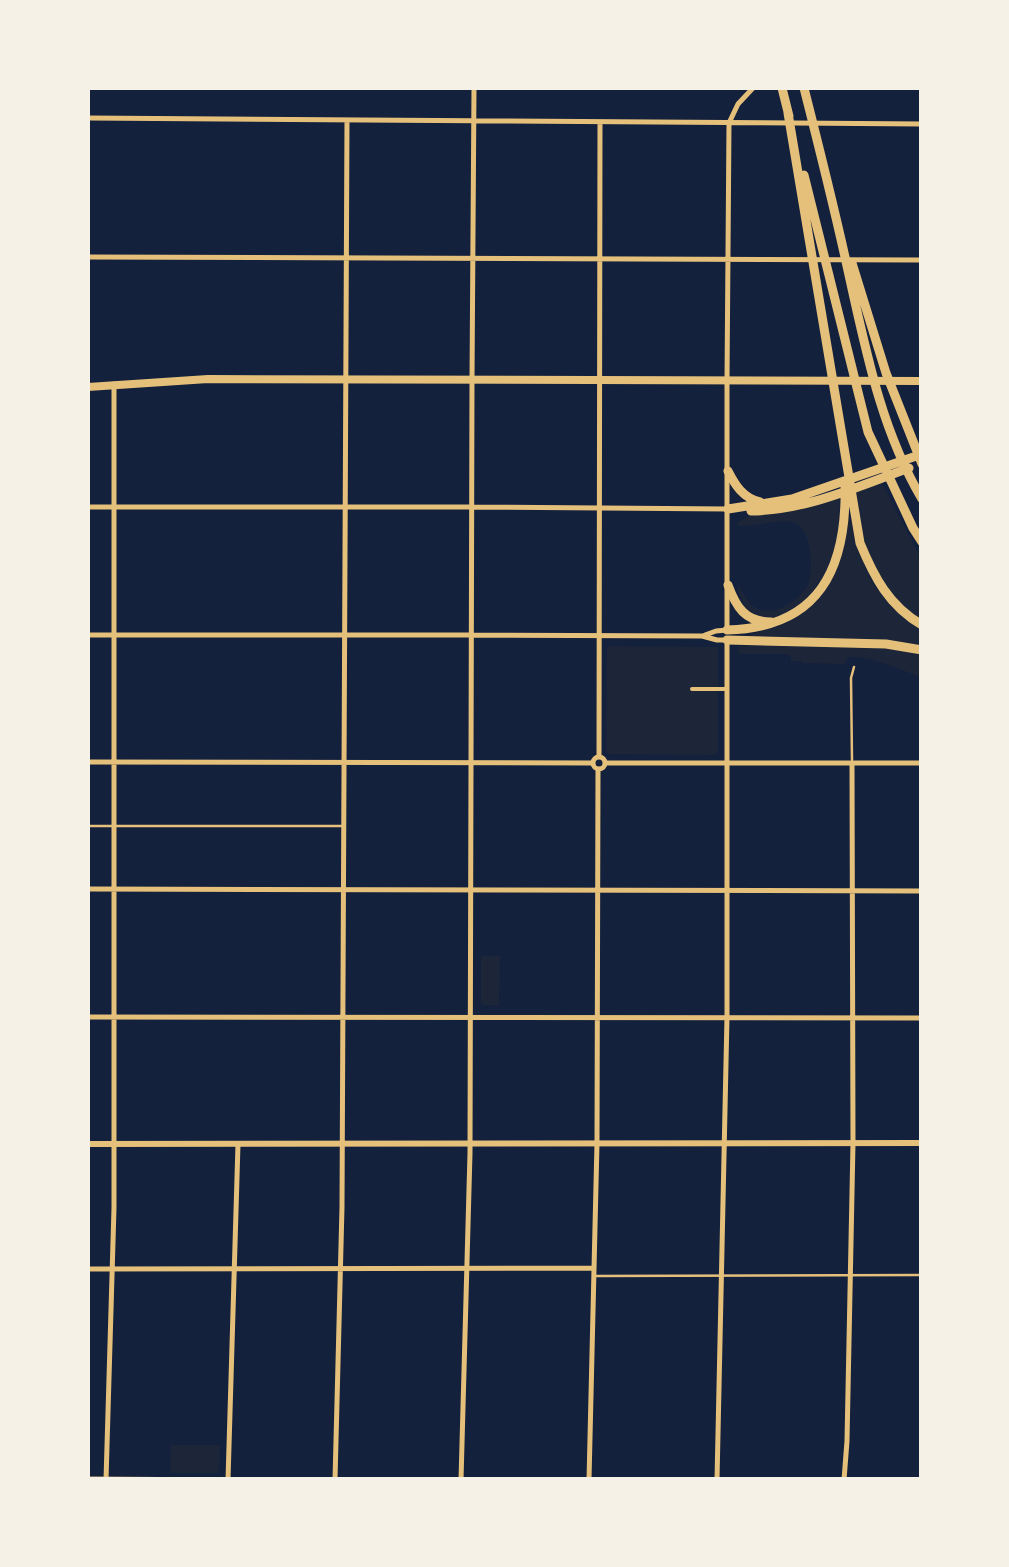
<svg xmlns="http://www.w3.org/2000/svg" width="1009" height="1567" viewBox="0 0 1009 1567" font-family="'Golos Text',sans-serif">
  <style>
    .green { fill: #1d2539 }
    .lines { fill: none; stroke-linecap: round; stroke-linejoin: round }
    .service { stroke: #e5c07b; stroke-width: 2.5 }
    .pedestrian { stroke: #e5c07b; stroke-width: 4 }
    .minor { stroke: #e5c07b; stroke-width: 5 }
    .tertiary { stroke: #e5c07b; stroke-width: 5 }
    .secondary { stroke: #e5c07b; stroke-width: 6 }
    .primary { stroke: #e5c07b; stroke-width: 8 }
    .motorway { stroke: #e5c07b; stroke-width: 9 }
  </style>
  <rect width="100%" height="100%" fill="#14213d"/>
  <!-- green -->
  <path class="green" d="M881,481l40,78v62c-8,-6 -17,-12 -25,-20 -30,-28 -35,-72 -41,-111z
    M840,496c-1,18 -1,37 -6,55 -8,28 -41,78 -77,66 -5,-2 -9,-5 -13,-8l1,-3 -6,-11 -2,-11c6,8 11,20 19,24 17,10 45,-8 52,-24 6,-15 4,-58 -16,-62 -15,-3 -38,5 -54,4v-4l12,-6 27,-3z
    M849,516l18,57 11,18 24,26 19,13v18l-171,-12v-2c73,-12 75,-58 99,-118z
    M609,646l109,1v105l-4,3 -105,-1 -3,-3 1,-102z
    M738,646c59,-2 126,-5 183,9v22c-23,-8 -49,-21 -73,-20l-3,7 -43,-1 -1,-2h-10v-5l-5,-2h-47z
    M481,956h19l-1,49h-16l-2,-2z
    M171,1445h49l-1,28h-49z"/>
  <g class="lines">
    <!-- service -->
    <path class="service" d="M852,760l-1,-82 3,-11
      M88,826h254
      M594,1276l328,-1"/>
    <!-- pedestrian -->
    <path class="pedestrian" d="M692,689h35"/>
    <!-- minor -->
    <path class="minor" d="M88,118l834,6
      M88,257l834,3
      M472,380l2,-292
      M727,381l2,-258 9,-19 15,-16
      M88,507h384
      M88,635h383
      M599,757l1,-634
      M593 763a6 6 0 1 1 12 0a6 6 0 1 1-12 0Z
      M88,762l505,1
      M605,763h317
      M88,889l834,2
      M88,1017l834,1
      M88,1269l506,-1
      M106,1480l8,-272v-824
      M335,1480l7,-273 5,-1087
      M589,1480l8,-337 1,-374
      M717,1480l10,-463v-377
      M844,1480l3,-39 6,-298 -1,-380"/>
    <!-- tertiary -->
    <path class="tertiary" d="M727,381v248
      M472,507l256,2
      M471,635l231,1 15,4h10
      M705,635l11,-4 11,-1
      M88,1479l144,1
      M228,1480l10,-336
      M461,1480l9,-327 2,-773"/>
    <!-- secondary -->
    <path class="secondary" d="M88,1144l834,-1"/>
    <!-- primary -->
    <path class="primary" d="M88,387l120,-8 714,2"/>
    <!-- motorway -->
    <path class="motorway" d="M782,88l7,28
      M804,88c15,59 30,119 43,178 18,80 33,162 75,233
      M788,113l72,430c14,34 29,63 62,82
      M804,175l64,257 45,96 9,14
      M852,263l34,110 36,91
      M728,471c7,14 15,27 32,31
      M728,509l64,-10 130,-45
      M751,511c56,-1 106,-24 158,-43
      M728,585c8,22 17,37 43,37
      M727,630c92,-2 120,-61 118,-145
      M727,640l159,4 36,6"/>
  </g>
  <!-- border -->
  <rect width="1009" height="1567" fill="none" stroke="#f6f1e7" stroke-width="180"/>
</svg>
